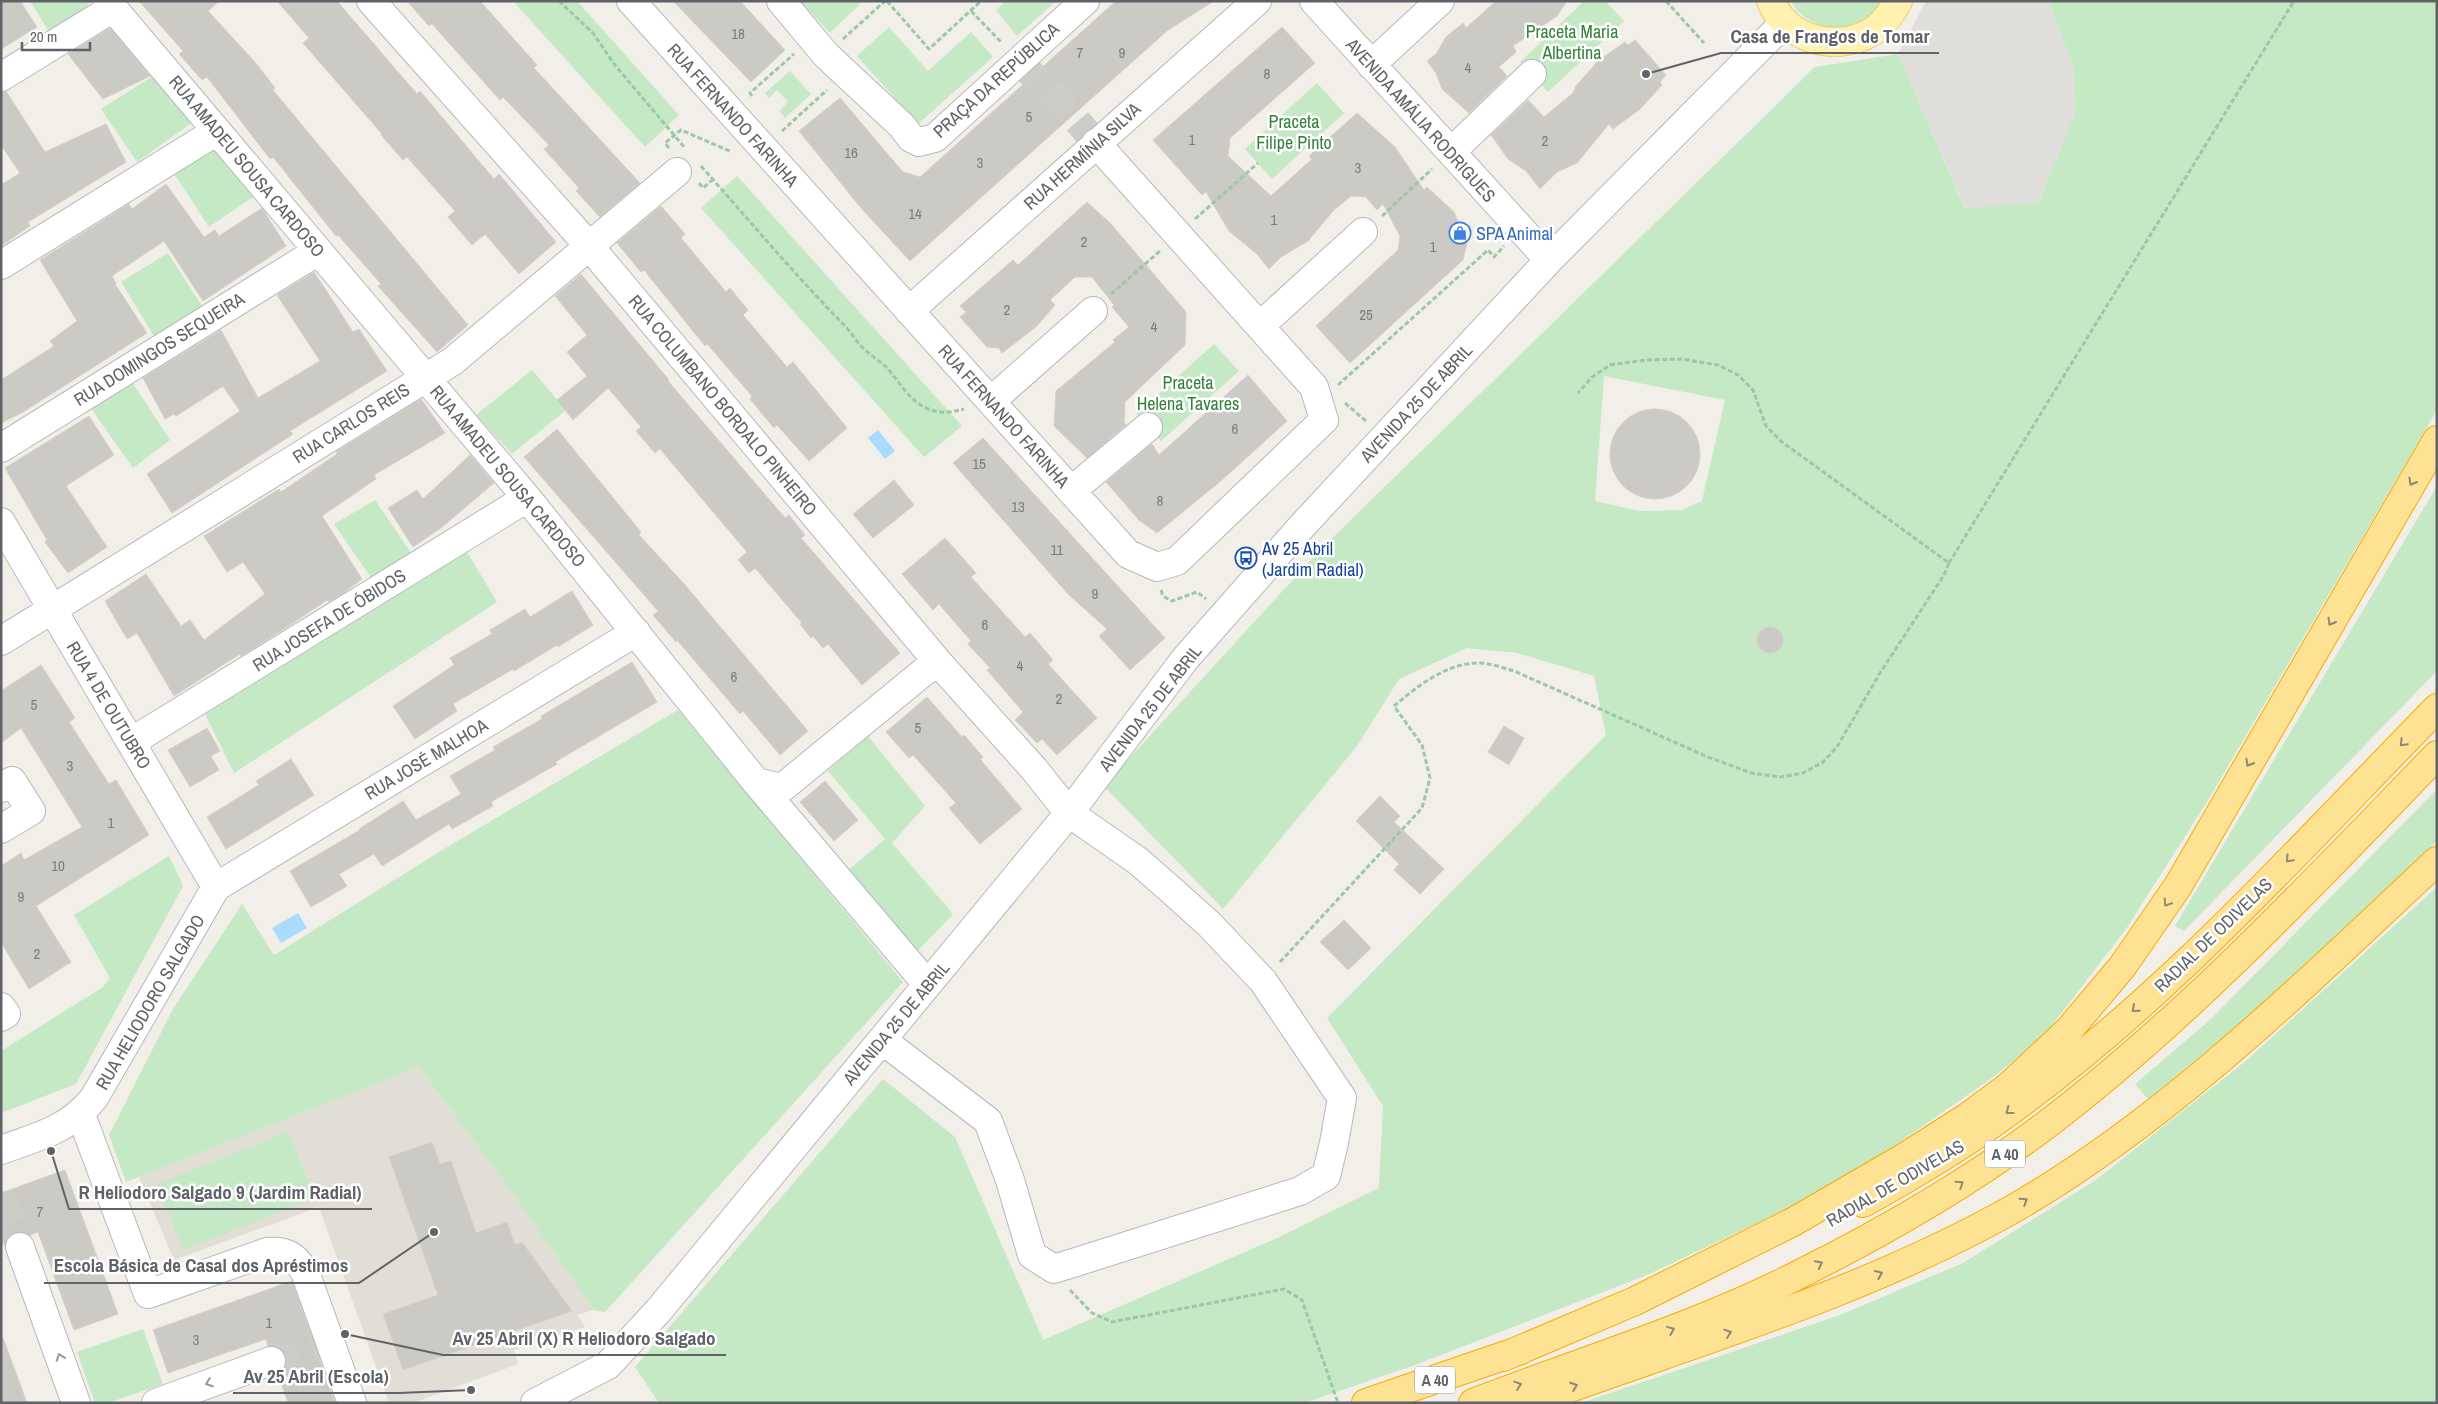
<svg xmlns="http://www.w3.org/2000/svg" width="2438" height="1404" viewBox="0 0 2438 1404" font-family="'Archivo Narrow',sans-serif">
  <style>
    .industrial { fill: #e0deda }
    .education { fill: #e1ded6 }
    .green { fill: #c5e8c5; fill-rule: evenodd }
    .water { fill: #aadaff }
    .building { fill: #cccac5; stroke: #d6d1c6 }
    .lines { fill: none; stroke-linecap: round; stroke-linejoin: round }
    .minor-tunnel { stroke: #ccccc8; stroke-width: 28; stroke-dasharray: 28 14; stroke-linecap: butt }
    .minor-casing { stroke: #b5b8bc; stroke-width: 30 }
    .major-casing { stroke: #f2c960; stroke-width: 30 }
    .highway-casing { stroke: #f9ab00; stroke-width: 30 }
    .path { stroke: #9cc7a9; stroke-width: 3; stroke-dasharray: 5 2.5; stroke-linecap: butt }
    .minor { stroke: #fff; stroke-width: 28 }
    .major { stroke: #fff2af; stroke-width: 28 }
    .highway { stroke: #fde293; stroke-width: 28 }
    .oneway { stroke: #8e8975 }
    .oneway2 { stroke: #979a9d }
    .labels { text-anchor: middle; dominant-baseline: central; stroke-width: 5; stroke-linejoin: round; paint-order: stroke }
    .number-label { font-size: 15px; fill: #7a7d7f }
    .shield { fill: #fff; stroke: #8f9295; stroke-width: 1 }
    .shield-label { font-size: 16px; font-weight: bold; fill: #5f6368 }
    .park-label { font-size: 18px; fill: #348238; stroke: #fff }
    .street-label { font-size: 18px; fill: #5f6368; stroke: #fff }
    .shop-label { font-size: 18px; fill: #366cbe; stroke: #fff; text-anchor: start }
    .transit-label { font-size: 18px; fill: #164399; stroke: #fff; text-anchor: start }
    .leader { fill: none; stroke: #5f6368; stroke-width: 2 }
    .callout-dot { fill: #5f6368; stroke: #fff; stroke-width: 2 }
    .callout-label { font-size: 19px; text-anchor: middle; font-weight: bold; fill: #5f6368; stroke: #fff; stroke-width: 5; stroke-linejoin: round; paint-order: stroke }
  </style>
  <rect width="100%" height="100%" fill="#f1efe8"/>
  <!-- industrial -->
  <path class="industrial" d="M1926,1h123l24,66 2,45 -36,90 -73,8 -68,-156z"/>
  <!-- education -->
  <path class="education" d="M419,1067l89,120 86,123 -17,5 8,12 -71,23 4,14 -105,39h-24l-70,-196 -145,53 -35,-83z"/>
  <!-- green -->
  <path class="green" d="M30,1h59l-3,10 -38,19z
    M513,1h64l102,114 -34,32z
    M800,1h60l1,2 -31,30z
    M1006,1h50l-39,35 -21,-26z
    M1584,1h21l19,20 -76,71 -28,-30z
    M1791,1h91c-17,36 -73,34 -91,0z
    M2049,1h388v409l-230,392 -81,127 -83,108 -51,41 -130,90 -75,41 -140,66 -232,90 -111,38h-645l-24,-36 248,-288 72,58 88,203 234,-102 102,-50 4,-82 -56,-88 279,-283 -12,-59 -77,-23 -50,-5 -68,31 -42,67 -134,163 -119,-123 217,-237 494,-482 83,-13 67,155 74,-7 36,-90 -2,-45zM1604,376l121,24 -23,101 -20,9 -42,1 -45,-10z
    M889,27l39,44 43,-39 22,25 -75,67 -61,-68z
    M790,71l21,23 -26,24 -6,-7 9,-9 -11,-12 -8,8 -4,-5z
    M156,74l38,47 -57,41 -36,-53z
    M1317,83l27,30 -72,66 -27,-30z
    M219,142l40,51 -50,34 -38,-58z
    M737,176l225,250 -38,31 -223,-249z
    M168,253l34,53 -45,35 -36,-59z
    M1214,344l25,27 -78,70 -25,-27z
    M532,370l34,40 -54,44 -36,-39z
    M132,382l38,58 -37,28 -43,-61z
    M2437,486v185l-253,260 -9,-5z
    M375,500l36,53 -39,26 -38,-55z
    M467,552l30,50 -263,171 -29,-59z
    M678,710l225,272 -298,330 -11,-2 -86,-123 -89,-120 -293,115 -17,-47 64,-126 69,-105 32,51 170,-106z
    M868,736l57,70 -33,37 61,71 -40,42 -69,-82 41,-35 -57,-68z
    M2437,789v52l-188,175 -101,83 -13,-15 76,-65z
    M169,856l14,30 -107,198 -75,29v-62l102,-64 7,-9 -36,-63z
    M2437,887v516h-856l259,-88 123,-52 133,-83 151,-120z
    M288,1132l27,66 -132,52 -26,-66z
    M143,1329l20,55 -55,19h-13l-18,-51z"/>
  <!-- water -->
  <path class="water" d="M878,430l17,21 -10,8 -17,-21z
    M298,913l9,15 -26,15 -9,-15z"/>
  <!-- building -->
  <path class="building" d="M1,1h19l17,26 -36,22z
    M139,1h80l-11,10 47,51 20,26 -2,2 195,235 -31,27 -59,-66 3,-2 -43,-49 -2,1 -63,-79 -3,2 -63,-82 -5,3 -23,-26 4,-3z
    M277,1h60l80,93 3,-3 74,88 5,-5 57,68 -37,32 -34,-40 -13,11 -24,-28 7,-6 -48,-54 -4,3 -22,-25 1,-1 -79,-91 6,-5z
    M407,1h73l57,64 -3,3 106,115 -40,34 -24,-26 3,-3 -35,-39 5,-4 -46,-48 -3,3 -68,-76 -3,2z
    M673,1h67l45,49 -34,32z
    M1116,1h98l-46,29 -258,231 -49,-53 -62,-77 41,-33 63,74 17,5z
    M1496,1h71l-10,15 -44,30 3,6 -17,15 8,9 -38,37 -27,-24 -6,-16 -9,-12 9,-7 10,-17 17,-14 3,5z
    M1282,27l33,36 -85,75 -2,18 43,40 41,-37 -3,-3 48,-43 38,34 29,43 3,-3 27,25 13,31 -4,17 -113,103 -34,-37 82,-76 2,-14 -17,-32 -6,6 -11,-13 -15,-1 -18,15 -25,30 -27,16 -12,12 -12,-15 -28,-23 -23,-39 -4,3 -49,-55z
    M110,28l40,48 -47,23 -35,-45z
    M1635,40l31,35 -6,7 2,3 -22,24 -27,20 -4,-5 -32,39 -20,9 -17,17 -14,-18 -18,-12 -17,-24 37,-35 16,17 29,-24 3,-7 22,-25 27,-19 3,3z
    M6,91l39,61 61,-28 20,38 -98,60 2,4 -29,20v-61l19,-12 -19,-28v-52z
    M166,184l38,53 11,-7 4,6 43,-28 24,38 -83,55 -39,-60 -52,35 4,7 -1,1 32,49 -124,79 -22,11v-43l53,-34 -4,-5 27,-20 -37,-61 89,-56 3,5z
    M1087,202l24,22 75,88 -1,33 -60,57 -1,20 2,3 -39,33 -33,-32 2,-35 59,-49 -2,-2 16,-13 -17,-20 2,-2 -22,-28h-17l-25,23 5,5 -19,22 -34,26 -3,-5 -12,-1 -27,-30 6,-5 -6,-6 53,-46 5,5z
    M661,206l24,28 -4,4 45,54 4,-4 18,22 -5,5 44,52 6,-5 54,66 -38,33 -32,-36 -3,3 -24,-29 2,-3 -45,-52 -2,2 -61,-76 -3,2 -24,-29z
    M314,272l39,60 6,-3 28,42 -97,60 3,3 -121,79 -25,-39 93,-63 -17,-25 -47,30 -2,-2 -9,5 -22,-41 78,-48 37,68 62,-37 -43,-66z
    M581,274l88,106 -1,1 117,137 4,-3 16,20 -4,3 99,115 -38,32 -34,-41 -5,4 -10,-12 -2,2 -11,-14 2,-1 -47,-55 -6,5 -11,-13 9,-8 -87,-103 -5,4 -19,-22 5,-4 -33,-39 -35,32 -16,-20 30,-24 -20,-24 20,-17 -32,-39z
    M1248,375l39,46 -65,59 -65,53 -18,-13 -33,-38 46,-38 7,11z
    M421,399l24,34 -71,42 2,4 -54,37 40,63 -16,12 -17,11 -2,-2 -40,27 -46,29 -1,-2 -66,42 -37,-63 -10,6 -22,-38 41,-27 35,52 9,-6 14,20 61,-46 -22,-32 -16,10 -23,-36 75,-47 2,3 56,-38 -1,-2z
    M1610 454a45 45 0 1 1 90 0a45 45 0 1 1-90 0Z
    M89,416l25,39 -48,31 41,61 -39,26 -23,-31 2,-2 -42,-72z
    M557,429l84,103 -2,3 47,51 122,145 -28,24 -37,-44 -3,3 -63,-74 -1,2 -23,-27 5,-4 -134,-154z
    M983,438l182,200 -35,32 -31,-34 8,-7 -39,-35 -115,-131z
    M470,455l24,28 -53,45 -28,19 -25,-39 29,-18 6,9z
    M894,480l20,25 -41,33 -20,-24z
    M945,538l31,35 -5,4 54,60 5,-4 23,27 -5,4 49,54 -40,37 -15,-16 -5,4 -22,-23 8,-8 -36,-42 3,-2 -22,-24 3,-3 -32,-37 -6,6 -31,-36z
    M572,591l21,34 -35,22 -1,-2 -43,26 -1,-2 -60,35 4,7 -42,28 -22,-33 61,-41 -4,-7 42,-24 -2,-4 35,-21 5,8z
    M1757 640a13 13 0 1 1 26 0a13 13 0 1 1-26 0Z
    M632,662l25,40 -102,60 2,2 -66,38 2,4 -41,23 -3,-5 -67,42 -8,-12 -35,20 8,12 -36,21 -21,-36 70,-41 -1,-1 44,-28 13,19 45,-26 -11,-18 45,-26 -2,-3 49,-28 -1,-3z
    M41,665l34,53 -6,4 40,62 7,-4 33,55 -113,71 35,56 -42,27 -28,-47v-76l20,-13 3,7 58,-33 -61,-99 -20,15v-52z
    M927,697l35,40 2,-2 19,22 -3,2 42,50 -42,35 -31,-36 7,-5 -43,-48 -4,3 -23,-26z
    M1504,726l20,12 -15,27 -21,-13z
    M207,728l13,23 -9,5 8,14 -29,17 -22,-37z
    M291,759l23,36 -88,54 -19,-32 52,-32 -3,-4z
    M825,781l33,39 -24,21 -34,-39z
    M1380,796l20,20 -6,6 50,47 -24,25 -26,-24 5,-6 -43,-43z
    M1344,920l27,28 -23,22 -28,-28z
    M432,1142l8,22 11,-3 25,72 31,-11 8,23 7,-3 50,69 -169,59 -20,-56 55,-19 -49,-138z
    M65,1170l53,144 -44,16 -36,-98 -8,3 -8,-3 -8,1 -13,12v-52z
    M292,1281l43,122h-47l-10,-29 8,-10v-8l-5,-7 -13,-3 -2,-7 -98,34 -15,-43z
    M3,1338l24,65h-26v-64z"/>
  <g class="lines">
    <!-- minor-tunnel -->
    <path class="minor-tunnel" d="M1019,61l54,55 23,27
      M1,1197l19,50
      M271,1361l58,-22"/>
    <!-- minor casing -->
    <g class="minor-casing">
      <path id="minor" d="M107,1l420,497 229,284 26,6 155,-127
        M371,1l219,246 347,414 97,108 35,44 69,48 32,28 39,35 54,57 79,117 -8,45 -8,33 -26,15 -246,78 -22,-14 -22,-75 -22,-59 -106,-81
        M631,1l497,553 29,13 20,-6 147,-141 -10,-33 -218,-244
        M781,1l45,54 76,71 9,12 8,4 16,-4 150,-137
        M1314,1l235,259
        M1371,65l69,-64
        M1,77l112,-69
        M1451,152l81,-78
        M1,265l216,-134
        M909,311l348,-310
        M1260,326l103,-94
        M991,401l102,-90
        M1,448l317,-197
        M1071,491l77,-64
        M1,522l215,365
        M1,641l452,-280 224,-189
        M131,742l396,-244
        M756,782l171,202
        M1,788l11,-7 19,30 -30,18
        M1,1007l5,7 -5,3
        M81,1115l67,179 119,-42c19,-2 28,4 38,20l47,131
        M1,1150c38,-14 66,-19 93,-52l122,-211 420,-255
        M20,1247l56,156
        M156,1403l115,-42
        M535,1403l73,-38 51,-55 410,-497 116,-154 118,-134 246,-265 236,-238"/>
    </g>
    <!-- major casing -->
    <g class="major-casing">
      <path id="major" d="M1771,1c15,39 65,51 99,32 13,-7 21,-19 28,-32"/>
    </g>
    <!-- highway casing -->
    <g class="highway-casing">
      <path id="highway" d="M1863,1203c45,-25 89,-51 130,-80 167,-117 303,-271 444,-415
        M1503,1357l132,-56 158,-79 112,-65 61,-39 42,-31 60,-56 54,-64 56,-81 259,-446
        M1366,1403l155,-53
        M1473,1403c108,-42 220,-75 325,-128 86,-43 171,-92 248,-150 143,-109 266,-241 391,-370
        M1528,1403c164,-60 332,-108 485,-194 155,-89 293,-226 424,-348"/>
    </g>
    <!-- path -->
    <path class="path" d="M559,1l34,32 21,31 71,84
      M887,1l42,48 52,-48
      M1666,1l38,42
      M971,11l31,32
      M843,39l42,-38
      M752,96l-2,-3 44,-39
      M782,131l45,-41
      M669,148l-4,-5 16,-13 51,22
      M701,166c48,54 94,109 144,160 6,6 10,14 17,21 7,7 15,12 23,19 13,13 22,32 39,41 13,7 26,6 40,2
      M699,183l4,5 10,-9
      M1382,216l50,-47
      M1195,219l63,-56
      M1111,294l50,-44
      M1338,385l150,-135 6,7 10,-11
      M1345,403l22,19
      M1949,563l345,-562
      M1161,590l2,6 9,5 25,-9 9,7
      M1280,962l142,-154 8,-30 -8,-33 -28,-39c24,-20 52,-43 85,-43 11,0 24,5 35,8l194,86 43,16 30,4 22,-4 20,-11 14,-15 43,-74 64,-98 5,-12 -167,-121 -16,-16 -13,-36 -15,-15 -20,-10 -36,-6 -36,1 -36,5 -18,12 -14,16
      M1070,1290l22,23 20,9 172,-33 18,11 36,103"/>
    <!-- minor -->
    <use href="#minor" class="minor"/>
    <!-- major -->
    <use href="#major" class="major"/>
    <!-- highway -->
    <use href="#highway" class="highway"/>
  </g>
  <!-- one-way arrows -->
  <defs><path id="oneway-chevron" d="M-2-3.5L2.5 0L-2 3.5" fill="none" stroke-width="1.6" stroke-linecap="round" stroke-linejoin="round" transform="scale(1.25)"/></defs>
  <g class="oneway">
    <use href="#oneway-chevron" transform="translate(2412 482) rotate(120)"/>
    <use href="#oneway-chevron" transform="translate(2331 622) rotate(120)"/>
    <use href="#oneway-chevron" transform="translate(2403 743) rotate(134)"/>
    <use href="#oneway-chevron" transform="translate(2249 763) rotate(120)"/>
    <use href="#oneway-chevron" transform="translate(2289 859) rotate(134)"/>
    <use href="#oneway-chevron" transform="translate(2167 903) rotate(123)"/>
    <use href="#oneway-chevron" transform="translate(2135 1009) rotate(139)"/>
    <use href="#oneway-chevron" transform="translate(2009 1111) rotate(143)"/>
    <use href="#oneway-chevron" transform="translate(1960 1184) rotate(-33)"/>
    <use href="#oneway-chevron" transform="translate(2024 1201) rotate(-33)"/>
    <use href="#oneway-chevron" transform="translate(1819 1264) rotate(-28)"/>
    <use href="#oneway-chevron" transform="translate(1879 1274) rotate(-23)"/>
    <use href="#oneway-chevron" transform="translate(1671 1330) rotate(-22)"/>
    <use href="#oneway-chevron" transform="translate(1728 1333) rotate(-19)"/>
    <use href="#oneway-chevron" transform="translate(1518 1385) rotate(-19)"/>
    <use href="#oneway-chevron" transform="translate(1574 1386) rotate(-20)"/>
  </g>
  <g class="oneway2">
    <use href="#oneway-chevron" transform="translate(60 1357) rotate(-110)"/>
    <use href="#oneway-chevron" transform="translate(209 1383) rotate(160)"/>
  </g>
  <!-- icons -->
  <defs>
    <g id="shop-ring" transform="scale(1.125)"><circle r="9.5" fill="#fff" stroke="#3f7fe0" stroke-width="1.5"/><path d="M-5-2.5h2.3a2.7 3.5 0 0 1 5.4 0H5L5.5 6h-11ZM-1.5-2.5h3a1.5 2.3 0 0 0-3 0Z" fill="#3f7fe0"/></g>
    <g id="bus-ring" transform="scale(1.125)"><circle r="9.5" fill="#fff" stroke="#1a4fb4" stroke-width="1.5"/><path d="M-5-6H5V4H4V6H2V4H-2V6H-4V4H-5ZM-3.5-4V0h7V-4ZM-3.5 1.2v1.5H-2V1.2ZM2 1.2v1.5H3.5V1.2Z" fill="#1a4fb4"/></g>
  </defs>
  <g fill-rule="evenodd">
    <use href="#shop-ring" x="1460" y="233"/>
    <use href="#bus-ring" x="1246" y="558"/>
  </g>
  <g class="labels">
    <!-- number labels -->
    <g class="number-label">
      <text x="738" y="33">18</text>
      <text x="1080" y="52">7</text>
      <text x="1122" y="52">9</text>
      <text x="1468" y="67">4</text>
      <text x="1267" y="73">8</text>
      <text x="1029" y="116">5</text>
      <text x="1192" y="139">1</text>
      <text x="1545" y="140">2</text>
      <text x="851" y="152">16</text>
      <text x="980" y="162">3</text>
      <text x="1358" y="167">3</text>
      <text x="915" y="213">14</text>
      <text x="1274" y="219">1</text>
      <text x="1084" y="241">2</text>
      <text x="1433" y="246">1</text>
      <text x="1007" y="309">2</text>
      <text x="1366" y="314">25</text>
      <text x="1154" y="326">4</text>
      <text x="1235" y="428">6</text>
      <text x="979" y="463">15</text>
      <text x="1160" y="500">8</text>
      <text x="1018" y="506">13</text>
      <text x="1057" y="549">11</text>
      <text x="1095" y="593">9</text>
      <text x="985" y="624">6</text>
      <text x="1020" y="665">4</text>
      <text x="734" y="676">6</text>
      <text x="1059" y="698">2</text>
      <text x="34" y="704">5</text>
      <text x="918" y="727">5</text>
      <text x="70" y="765">3</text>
      <text x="111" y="822">1</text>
      <text x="58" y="865">10</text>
      <text x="21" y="896">9</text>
      <text x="37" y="953">2</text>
      <text x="40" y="1211">7</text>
      <text x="269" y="1322">1</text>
      <text x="196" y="1339">3</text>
    </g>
    <!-- shield labels -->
    <g class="shield">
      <rect x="1985" y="1140.5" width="40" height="27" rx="4"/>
      <rect x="1415" y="1366.5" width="40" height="27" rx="4"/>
    </g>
    <g class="shield-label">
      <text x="2005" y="1154">A 40</text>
      <text x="1435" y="1380">A 40</text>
    </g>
    <!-- park labels -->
    <g class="park-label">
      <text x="1572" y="31">Praceta Maria<tspan x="1572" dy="21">Albertina</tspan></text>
      <text x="1294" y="121">Praceta<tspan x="1294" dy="21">Filipe Pinto</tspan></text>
      <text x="1188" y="382">Praceta<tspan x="1188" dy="21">Helena Tavares</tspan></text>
    </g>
    <!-- street labels -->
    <g class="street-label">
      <text transform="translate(996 80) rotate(-42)">PRAÇA DA REPÚBLICA</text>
      <text transform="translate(733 115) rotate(48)">RUA FERNANDO FARINHA</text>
      <text transform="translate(1421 120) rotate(48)">AVENIDA AMÁLIA RODRIGUES</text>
      <text transform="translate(1082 156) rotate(-42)">RUA HERMÍNIA SILVA</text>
      <text transform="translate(247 166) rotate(50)">RUA AMADEU SOUSA CARDOSO</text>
      <text transform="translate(159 349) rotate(-32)">RUA DOMINGOS SEQUEIRA</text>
      <text transform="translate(1416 403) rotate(-47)">AVENIDA 25 DE ABRIL</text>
      <text transform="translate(723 405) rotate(50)">RUA COLUMBANO BORDALO PINHEIRO</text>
      <text transform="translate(1004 416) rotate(48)">RUA FERNANDO FARINHA</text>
      <text transform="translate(351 423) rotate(-32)">RUA CARLOS REIS</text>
      <text transform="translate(508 476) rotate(50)">RUA AMADEU SOUSA CARDOSO</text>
      <text transform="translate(329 620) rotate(-32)">RUA JOSEFA DE ÓBIDOS</text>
      <text transform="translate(109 705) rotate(59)">RUA 4 DE OUTUBRO</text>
      <text transform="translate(1150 708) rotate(-52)">AVENIDA 25 DE ABRIL</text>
      <text transform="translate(426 759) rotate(-31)">RUA JOSÉ MALHOA</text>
      <text transform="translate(2213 935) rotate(-44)">RADIAL DE ODIVELAS</text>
      <text transform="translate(150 1002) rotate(-60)">RUA HELIODORO SALGADO</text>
      <text transform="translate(896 1023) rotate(-50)">AVENIDA 25 DE ABRIL</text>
      <text transform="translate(1895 1183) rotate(-30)">RADIAL DE ODIVELAS</text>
    </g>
    <!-- shop labels -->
    <g class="shop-label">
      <text x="1476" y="233">SPA Animal</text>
    </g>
    <!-- transit labels -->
    <g class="transit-label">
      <text x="1262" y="548">Av 25 Abril<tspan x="1262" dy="21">(Jardim Radial)</tspan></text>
    </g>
  </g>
  <!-- callouts -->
  <path class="leader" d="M1646 74L1721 53H1939M51 1151L69 1209H372M434 1232L359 1283H44M345 1334L443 1355H726M471 1390L399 1393H233"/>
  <g class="callout-dot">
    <circle cx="1646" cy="74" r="5"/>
    <circle cx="51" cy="1151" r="5"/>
    <circle cx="434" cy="1232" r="5"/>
    <circle cx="345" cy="1334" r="5"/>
    <circle cx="471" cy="1390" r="5"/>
  </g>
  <g class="callout-label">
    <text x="1830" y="43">Casa de Frangos de Tomar</text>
    <text x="220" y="1199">R Heliodoro Salgado 9 (Jardim Radial)</text>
    <text x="201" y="1272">Escola Básica de Casal dos Apréstimos</text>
    <text x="584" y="1345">Av 25 Abril (X) R Heliodoro Salgado</text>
    <text x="316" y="1383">Av 25 Abril (Escola)</text>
  </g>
  <!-- border -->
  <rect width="2438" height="1404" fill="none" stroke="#5f6368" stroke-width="5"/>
  <!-- scale -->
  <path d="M22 42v8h68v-8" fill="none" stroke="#5f6368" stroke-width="2.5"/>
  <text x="30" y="42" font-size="15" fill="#5f6368" stroke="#ffffff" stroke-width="4" paint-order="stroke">20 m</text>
</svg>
